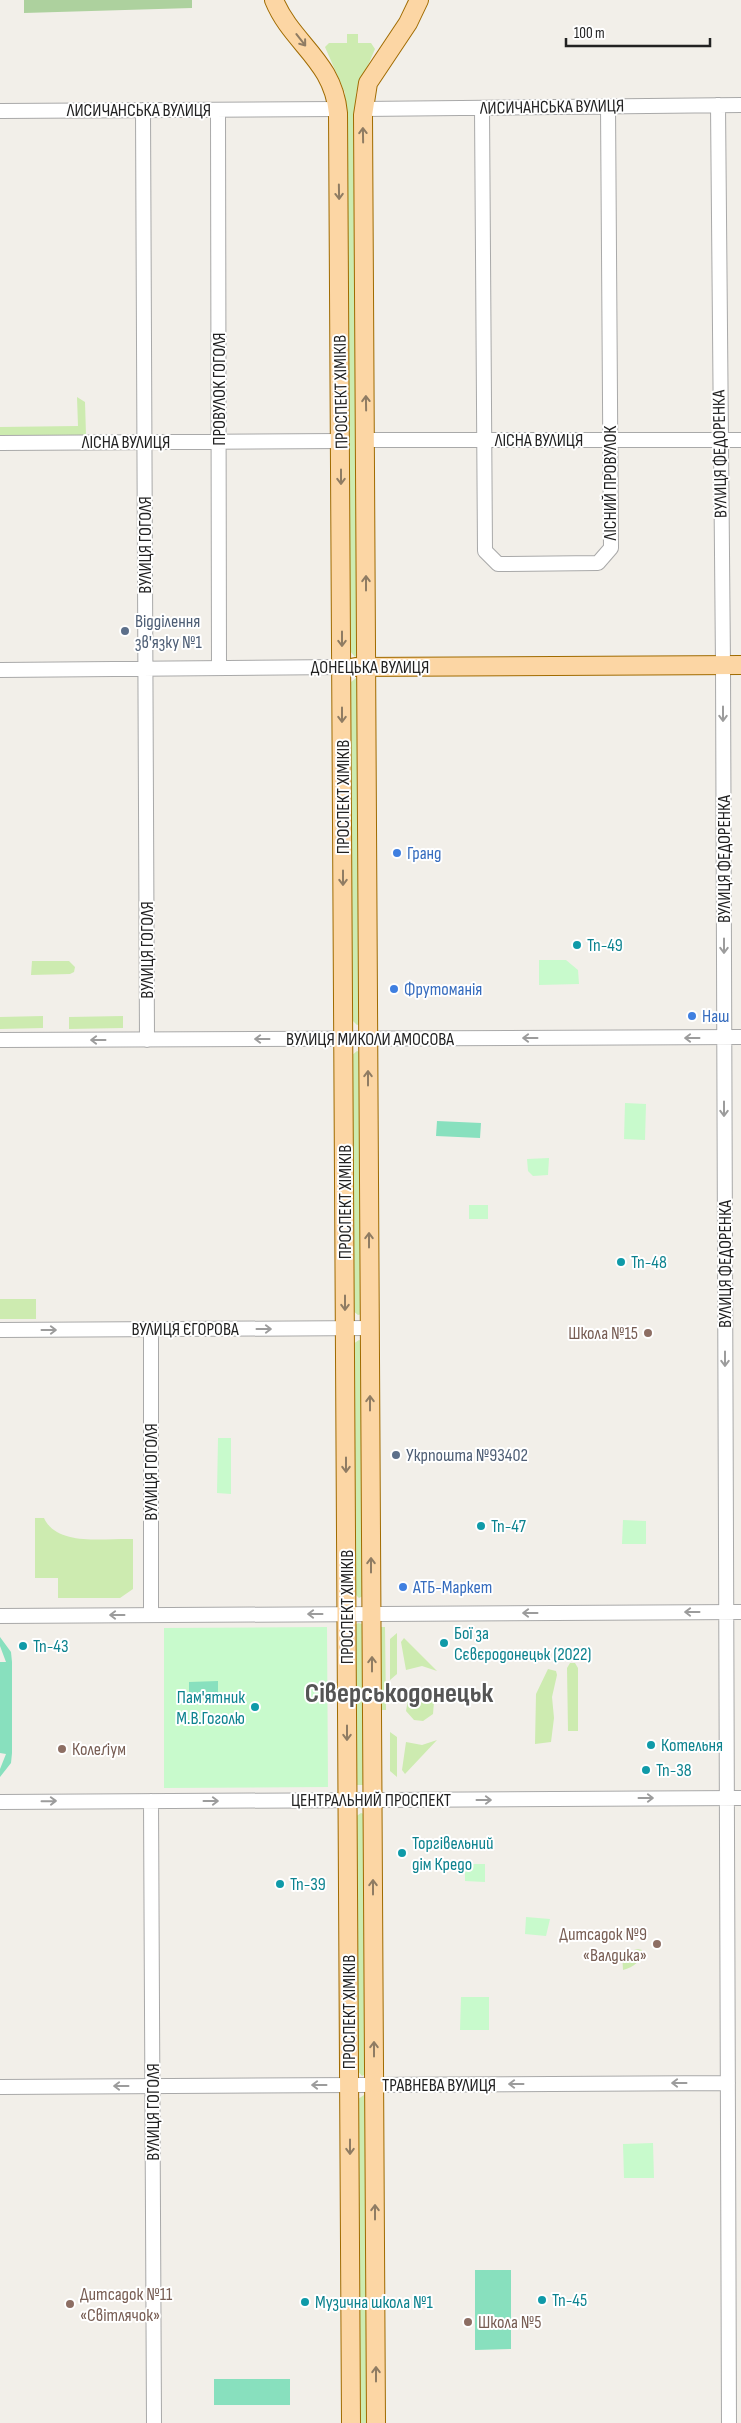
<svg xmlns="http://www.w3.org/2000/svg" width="741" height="2423" viewBox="0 0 741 2423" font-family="'Sofia Sans Condensed',sans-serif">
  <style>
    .grass { fill: #cdebb0 }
    .forest { fill: #add19e }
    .park { fill: #c8facc }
    .pitch { fill: #88e0be }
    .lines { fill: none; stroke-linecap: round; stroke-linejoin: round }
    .minor-casing { stroke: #a9a9a9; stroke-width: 16 }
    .major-casing { stroke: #a06b00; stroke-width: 20 }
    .minor { stroke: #fff; stroke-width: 14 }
    .major { stroke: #fcd6a4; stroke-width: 18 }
    .oneway { stroke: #8f7c63 }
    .oneway2 { stroke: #9c9c9c }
    .service-dot { fill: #5c6f8a; stroke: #fff; stroke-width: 2 }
    .shop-dot { fill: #3f7fe0; stroke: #fff; stroke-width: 2 }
    .culture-dot { fill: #0f9aa8; stroke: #fff; stroke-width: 2 }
    .education-dot { fill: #8d6e63; stroke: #fff; stroke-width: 2 }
    .labels { text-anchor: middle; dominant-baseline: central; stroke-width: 4; stroke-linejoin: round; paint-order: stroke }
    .street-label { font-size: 18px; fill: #222; stroke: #fff }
    .service-label { font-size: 18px; fill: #4e5e75; stroke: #fff; text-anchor: start }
    .shop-label { font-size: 18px; fill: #366cbe; stroke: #fff; text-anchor: start }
    .culture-label { font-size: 18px; fill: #0d838f; stroke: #fff; text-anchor: start }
    .education-label { font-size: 18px; fill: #785e54; stroke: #fff; text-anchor: start }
    .town-label { font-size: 28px; font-weight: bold; fill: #555; stroke: #fff }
  </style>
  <rect width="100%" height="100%" fill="#f2efe9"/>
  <!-- grass -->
  <path class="grass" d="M347,34h11v9h13l4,6 -19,44 5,558 -6,6 -5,-6 -5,-558 -20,-46 4,-4h18z
    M77,397l8,5 1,33 -4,3h-82v-11l78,-1z
    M356,678l4,1 1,345 -4,1 -5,-5 -1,-338z
    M32,961h37l6,6 -1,5 -4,2 -39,1z
    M43,1016v12l-43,1v-12z
    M123,1016v12l-54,1v-12z
    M357,1051l3,1 2,262 -4,1 -6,-5 -1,-254z
    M0,1299h36v20h-36z
    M359,1340l3,1 1,255 -4,2 -5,-5 -1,-249z
    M35,1518h9c13,29 62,20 89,21v50l-13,9h-62v-20h-23z
    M358,1623l5,1 3,161h-11l-1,-159z
    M377,1627h8l1,83h-7z
    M397,1633v41l-7,6v-41z
    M404,1638l33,33 -15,-5 -16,4 -5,-28z
    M570,1663h5l3,5v63h-10l-1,-63z
    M548,1669l8,2 1,4 -5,22 2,21 -3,24 -16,2 1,-50z
    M417,1692l12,3 5,7 -1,12 -10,7 -9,-1 -8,-9 2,-12z
    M390,1732l7,5v40l-7,-6z
    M437,1740l-32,34 -3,-4 4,-28 16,3z
    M361,1813l3,1 2,260 -4,2 -5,-6 -2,-253z
    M638,1949l4,1c0,11 -8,17 -19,20l-1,-17z
    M364,2095l3,1 4,327h-11l-2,-324z"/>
  <!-- forest -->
  <path class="forest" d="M24,0h168v8l-168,5z"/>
  <!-- park -->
  <path class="park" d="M539,960h27l12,10 1,14 -40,1z
    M625,1103l21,1 -1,36 -21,-1z
    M549,1158l-1,17 -15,1 -5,-5 -1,-12z
    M469,1205h19v14h-19z
    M218,1438h13v56l-14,-1z
    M623,1520l23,1v23h-24z
    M327,1627l1,160 -164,1v-160z
    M465,1864h20v18l-20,-1z
    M526,1917l24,2 -4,17 -21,-2z
    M461,1997h28v33h-29z
    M653,2143l1,35h-30l-1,-34z"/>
  <!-- pitch -->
  <path class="pitch" d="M437,1121l44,2 -1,15 -44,-2z
    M0,1637l11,15 1,10v91l-1,10 -11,14v-8l6,-15 -6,-1v-91h6l-6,-16z
    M218,1681v17l-29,1v-17z
    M475,2270h36v79l-36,1z
    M214,2379h76v26h-76z"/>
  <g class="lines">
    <!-- minor casing -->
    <g class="minor-casing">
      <path id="minor" d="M718,105l5,560 6,1758
        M482,108l3,443 13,13 100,-1 13,-15 -3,-442
        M363,109l378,-4
        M143,110l4,930
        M218,110l1,558
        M0,111l338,-2
        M366,440h375
        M0,443l341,-2
        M0,670l342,-3
        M0,1040l741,-3
        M151,1329v286
        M0,1330l370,-2
        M0,1616l741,-4
        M151,1801l3,622
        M0,1802l741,-4
        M0,2087l728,-4"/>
    </g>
    <!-- major casing -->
    <g class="major-casing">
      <path id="major" d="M274,0c18,44 59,60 64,113l13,2310
        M355,667l386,-2
        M376,2423l-13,-2308 5,-32 40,-60 11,-23"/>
    </g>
    <!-- minor -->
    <use href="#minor" class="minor"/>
    <!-- major -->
    <use href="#major" class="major"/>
  </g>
  <!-- one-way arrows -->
  <defs><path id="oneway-shaft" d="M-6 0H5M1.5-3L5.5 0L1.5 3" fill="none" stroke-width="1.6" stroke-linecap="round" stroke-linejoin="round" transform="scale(1.25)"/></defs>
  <g class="oneway">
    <use href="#oneway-shaft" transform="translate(301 40) rotate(52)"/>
    <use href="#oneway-shaft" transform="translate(363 135) rotate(-91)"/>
    <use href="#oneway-shaft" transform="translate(339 192) rotate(89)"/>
    <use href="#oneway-shaft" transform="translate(366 403) rotate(-91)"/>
    <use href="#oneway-shaft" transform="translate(341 477) rotate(90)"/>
    <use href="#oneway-shaft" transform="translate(366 583) rotate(-90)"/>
    <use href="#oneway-shaft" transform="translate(342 639) rotate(90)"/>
    <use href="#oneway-shaft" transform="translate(342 715) rotate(90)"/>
    <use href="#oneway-shaft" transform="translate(343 878) rotate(90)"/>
    <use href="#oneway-shaft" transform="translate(368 1078) rotate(-90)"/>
    <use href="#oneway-shaft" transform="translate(369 1240) rotate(-90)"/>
    <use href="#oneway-shaft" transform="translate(345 1303) rotate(90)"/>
    <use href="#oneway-shaft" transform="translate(370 1403) rotate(-90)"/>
    <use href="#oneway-shaft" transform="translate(346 1465) rotate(90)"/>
    <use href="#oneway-shaft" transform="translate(371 1565) rotate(-90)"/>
    <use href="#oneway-shaft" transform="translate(372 1664) rotate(-90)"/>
    <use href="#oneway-shaft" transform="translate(347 1733) rotate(90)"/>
    <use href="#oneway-shaft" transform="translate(373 1887) rotate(-90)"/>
    <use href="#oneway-shaft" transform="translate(374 2049) rotate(-90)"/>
    <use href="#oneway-shaft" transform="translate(350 2147) rotate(90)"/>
    <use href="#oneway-shaft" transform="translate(375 2212) rotate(-90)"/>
    <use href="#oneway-shaft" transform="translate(376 2374) rotate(-90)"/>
  </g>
  <g class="oneway2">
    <use href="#oneway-shaft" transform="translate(723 714) rotate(90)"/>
    <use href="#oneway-shaft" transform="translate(724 946) rotate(90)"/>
    <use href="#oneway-shaft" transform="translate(530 1038) rotate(180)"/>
    <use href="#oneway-shaft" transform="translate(692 1038) rotate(180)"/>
    <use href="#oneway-shaft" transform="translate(262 1039) rotate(180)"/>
    <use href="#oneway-shaft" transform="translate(98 1040) rotate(180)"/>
    <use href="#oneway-shaft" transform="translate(724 1109) rotate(90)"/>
    <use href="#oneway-shaft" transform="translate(264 1329)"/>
    <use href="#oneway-shaft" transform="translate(49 1330)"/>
    <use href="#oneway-shaft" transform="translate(725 1359) rotate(90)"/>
    <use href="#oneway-shaft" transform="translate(692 1612) rotate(180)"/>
    <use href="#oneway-shaft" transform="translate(530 1613) rotate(180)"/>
    <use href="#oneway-shaft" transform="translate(315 1614) rotate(180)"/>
    <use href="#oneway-shaft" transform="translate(117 1615) rotate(180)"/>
    <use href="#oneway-shaft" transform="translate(646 1798)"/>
    <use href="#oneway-shaft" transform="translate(484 1800)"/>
    <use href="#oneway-shaft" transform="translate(49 1801) rotate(-1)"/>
    <use href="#oneway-shaft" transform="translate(211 1801)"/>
    <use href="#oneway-shaft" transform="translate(679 2083) rotate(180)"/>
    <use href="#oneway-shaft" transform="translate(516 2084) rotate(180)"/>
    <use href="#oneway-shaft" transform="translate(319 2085) rotate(180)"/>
    <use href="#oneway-shaft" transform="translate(121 2086) rotate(180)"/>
  </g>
  <!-- markers -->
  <g class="service-dot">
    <circle cx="125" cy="631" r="5"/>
    <circle cx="396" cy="1455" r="5"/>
  </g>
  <g class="shop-dot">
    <circle cx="397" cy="853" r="5"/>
    <circle cx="394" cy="989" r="5"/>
    <circle cx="692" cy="1016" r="5"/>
    <circle cx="403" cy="1587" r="5"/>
  </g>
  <g class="culture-dot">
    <circle cx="577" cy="945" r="5"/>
    <circle cx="621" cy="1262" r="5"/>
    <circle cx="481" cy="1526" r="5"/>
    <circle cx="444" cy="1643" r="5"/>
    <circle cx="23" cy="1646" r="5"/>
    <circle cx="255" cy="1707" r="5"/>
    <circle cx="651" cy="1745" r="5"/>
    <circle cx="646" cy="1770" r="5"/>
    <circle cx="402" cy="1853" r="5"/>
    <circle cx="280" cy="1884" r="5"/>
    <circle cx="542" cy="2300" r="5"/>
    <circle cx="305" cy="2302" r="5"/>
  </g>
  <g class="education-dot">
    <circle cx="648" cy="1333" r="5"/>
    <circle cx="62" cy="1749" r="5"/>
    <circle cx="657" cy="1944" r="5"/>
    <circle cx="70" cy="2304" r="5"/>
    <circle cx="468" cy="2322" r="5"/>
  </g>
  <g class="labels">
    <!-- street labels -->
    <g class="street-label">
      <text transform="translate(552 107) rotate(-1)">ЛИСИЧАНСЬКА ВУЛИЦЯ</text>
      <text x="139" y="110">ЛИСИЧАНСЬКА ВУЛИЦЯ</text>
      <text transform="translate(219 389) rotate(-90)">ПРОВУЛОК ГОГОЛЯ</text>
      <text transform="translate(341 392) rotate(-91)">ПРОСПЕКТ ХІМІКІВ</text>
      <text x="539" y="440">ЛІСНА ВУЛИЦЯ</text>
      <text x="126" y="442">ЛІСНА ВУЛИЦЯ</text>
      <text transform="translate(720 454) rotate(-91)">ВУЛИЦЯ ФЕДОРЕНКА</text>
      <text transform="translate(610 483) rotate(-90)">ЛІСНИЙ ПРОВУЛОК</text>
      <text transform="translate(145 545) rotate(-90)">ВУЛИЦЯ ГОГОЛЯ</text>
      <text x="370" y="667">ДОНЕЦЬКА ВУЛИЦЯ</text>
      <text transform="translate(343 797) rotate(-90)">ПРОСПЕКТ ХІМІКІВ</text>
      <text transform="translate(724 859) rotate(-90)">ВУЛИЦЯ ФЕДОРЕНКА</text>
      <text transform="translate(147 950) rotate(-90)">ВУЛИЦЯ ГОГОЛЯ</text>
      <text x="370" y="1039">ВУЛИЦЯ МИКОЛИ АМОСОВА</text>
      <text transform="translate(345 1202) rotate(-90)">ПРОСПЕКТ ХІМІКІВ</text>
      <text transform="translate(725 1264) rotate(-90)">ВУЛИЦЯ ФЕДОРЕНКА</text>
      <text x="185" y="1329">ВУЛИЦЯ ЄГОРОВА</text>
      <text transform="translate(151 1472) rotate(-90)">ВУЛИЦЯ ГОГОЛЯ</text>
      <text transform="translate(347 1607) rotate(-90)">ПРОСПЕКТ ХІМІКІВ</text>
      <text x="371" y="1800">ЦЕНТРАЛЬНИЙ ПРОСПЕКТ</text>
      <text transform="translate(349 2012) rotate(-90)">ПРОСПЕКТ ХІМІКІВ</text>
      <text x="439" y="2085">ТРАВНЕВА ВУЛИЦЯ</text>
      <text transform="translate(153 2112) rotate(-90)">ВУЛИЦЯ ГОГОЛЯ</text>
    </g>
    <!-- service labels -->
    <g class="service-label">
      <text x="135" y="621">Відділення<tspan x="135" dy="21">зв'язку №1</tspan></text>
      <text x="406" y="1455">Укрпошта №93402</text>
    </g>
    <!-- shop labels -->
    <g class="shop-label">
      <text x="407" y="853">Гранд</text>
      <text x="404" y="989">Фрутоманія</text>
      <text x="702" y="1016">Наш</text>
      <text x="413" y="1587">АТБ-Маркет</text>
    </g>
    <!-- culture labels -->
    <g class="culture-label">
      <text x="587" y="945">Тп-49</text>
      <text x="631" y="1262">Тп-48</text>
      <text x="491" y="1526">Тп-47</text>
      <text x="454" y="1633">Бої за<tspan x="454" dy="21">Сєвєродонецьк (2022)</tspan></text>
      <text x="33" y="1646">Тп-43</text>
      <text x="245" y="1697" text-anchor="end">Пам'ятник<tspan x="245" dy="21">М.В.Гоголю</tspan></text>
      <text x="661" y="1745">Котельня</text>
      <text x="656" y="1770">Тп-38</text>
      <text x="412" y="1843">Торгівельний<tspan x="412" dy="21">дім Кредо</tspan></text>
      <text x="290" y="1884">Тп-39</text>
      <text x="552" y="2300">Тп-45</text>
      <text x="315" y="2302">Музична школа №1</text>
    </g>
    <!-- education labels -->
    <g class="education-label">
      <text x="638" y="1333" text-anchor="end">Школа №15</text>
      <text x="72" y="1749">Колеґіум</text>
      <text x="647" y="1934" text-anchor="end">Дитсадок №9<tspan x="647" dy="21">«Валдика»</tspan></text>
      <text x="80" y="2294">Дитсадок №11<tspan x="80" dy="21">«Світлячок»</tspan></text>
      <text x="478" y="2322">Школа №5</text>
    </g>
    <!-- town labels -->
    <g class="town-label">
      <text x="399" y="1693">Сіверськодонецьк</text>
    </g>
  </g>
  <!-- scale -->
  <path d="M566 38v8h144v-8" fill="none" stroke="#222222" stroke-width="2.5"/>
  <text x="574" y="38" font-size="15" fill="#222222" stroke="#ffffff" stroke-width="4" paint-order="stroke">100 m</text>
</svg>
